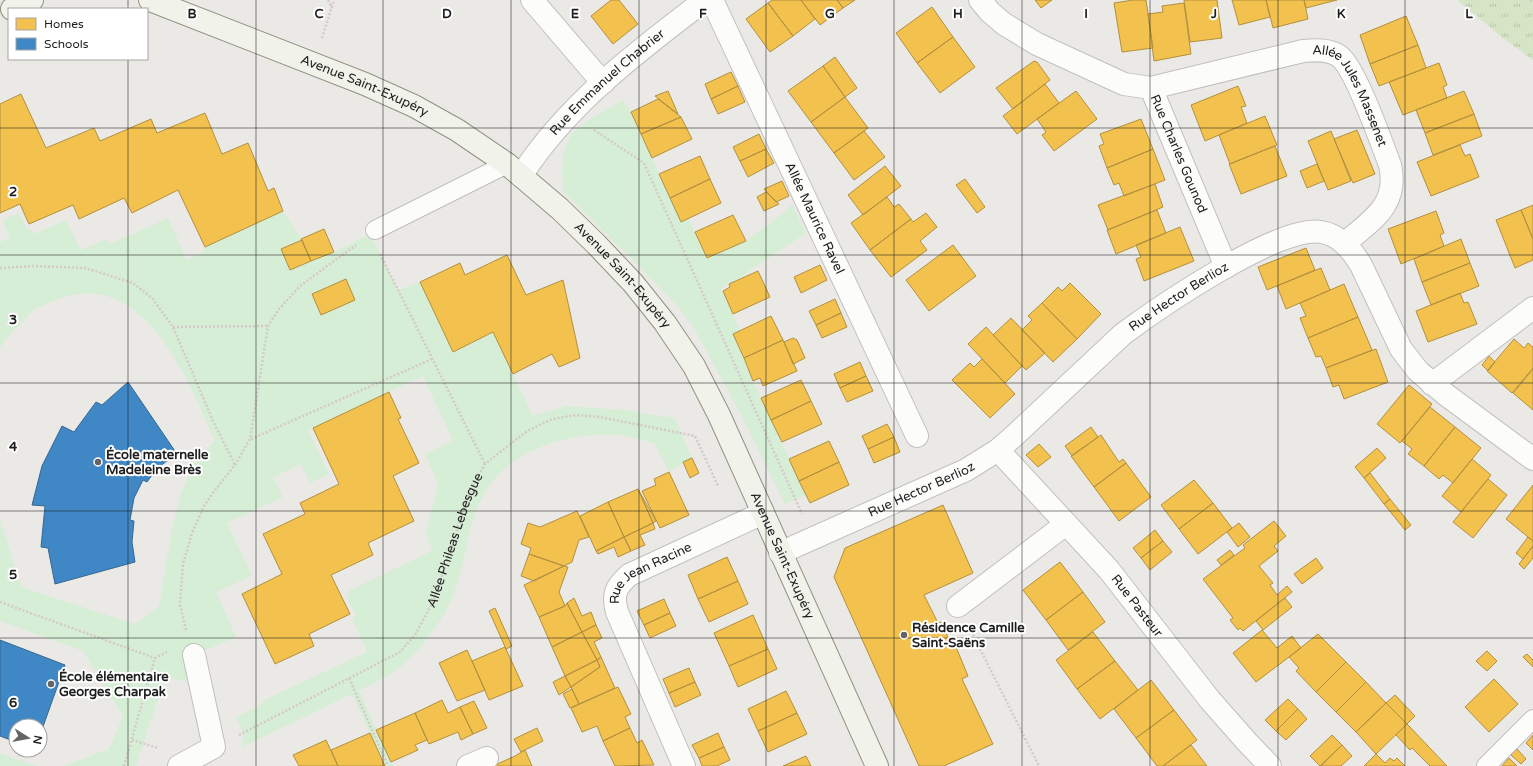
<svg xmlns="http://www.w3.org/2000/svg" width="1533" height="766" viewBox="0 0 1533 766" font-family="'Varela Round',sans-serif">
  <style>
    .grass { fill: url(#grass-tufts) }
    .park { fill: #d6eed6 }
    .homes { fill: #f2c14e; stroke: #b2903f }
    .schools { fill: #3f88c5; stroke: #356893 }
    .lines { fill: none; stroke-linecap: round; stroke-linejoin: round }
    .lane-casing { stroke: #c1c0be; stroke-width: 20 }
    .street-casing { stroke: #c1c0be; stroke-width: 24 }
    .secondary-casing { stroke: #919280; stroke-width: 24 }
    .path { stroke: #d4c9c7; stroke-width: 2.5; stroke-dasharray: 2 2; stroke-linecap: butt }
    .lane { stroke: #fcfcfb; stroke-width: 18 }
    .street { stroke: #fcfcfb; stroke-width: 22 }
    .secondary { stroke: #f1f2ea; stroke-width: 22 }
    .grid { fill: none; stroke: #1d1d1d; stroke-width: 1; stroke-opacity: 0.55 }
    .poi-dot { fill: #656463; stroke: #fff; stroke-width: 1.5 }
    .labels { text-anchor: middle; dominant-baseline: central; stroke-width: 4; stroke-linejoin: round; paint-order: stroke }
    .street-label { font-size: 13px; fill: #1d1d1d; stroke: #fff }
    .poi-label { font-size: 13px; font-weight: bold; fill: #1d1d1d; stroke: #fff; text-anchor: start }
    .grid-label { font-size: 13px; text-anchor: middle; font-weight: bold; fill: #1d1d1d; stroke: #fff; stroke-width: 4; stroke-linejoin: round; paint-order: stroke }
  </style>
  <defs>
    <pattern id="grass-tufts" width="24" height="20" patternUnits="userSpaceOnUse"><rect width="24" height="20" fill="#d7e5c7"/><path d="M3 7l-1-3M5 7V3M7 7l1-3M15 17l-1-3M17 17v-4M19 17l1-3" fill="none" stroke="#b8c4aa"/></pattern>
  </defs>
  <rect width="100%" height="100%" fill="#ebe9e6"/>
  <!-- grass -->
  <path class="grass" d="M1457,0h76v60l-30,-22z"/>
  <!-- park -->
  <path class="park" d="M623,100l8,12 50,110 7,-4 19,40 39,-17 40,-30 6,-7 14,29 -73,49 -12,6 19,43 -6,3 19,47 53,114 -21,9 -45,-91 -46,-85 -16,-21 -38,-40 -62,-61 -15,-16 -1,-18 1,-18 8,-20 12,-11z
    M283,211l19,29 -21,9 10,21 43,-18 36,-18 28,56 22,-8 33,69 40,-19 40,84 34,-10 57,4 51,8 17,40 -23,14 -15,-29c-12,-3 -26,-8 -38,-8 -56,-3 -120,19 -140,76 -11,32 -13,66 -28,96 -13,23 -30,47 -52,63 -11,8 -25,14 -37,21l34,75h-8l-33,-72 -110,53 1,-14 -7,-16 23,-11 7,-7 101,-47 -15,-34 4,-2 -9,-18 3,-8 82,-39 -6,-18 12,-49 -13,-30 28,-13 -30,-65 -115,54 21,44 -19,9 -9,-19 -28,13 10,20 -56,26 25,53 -36,16 20,45 -51,22 5,24 -24,-7 -30,90h-73l46,-17 14,-33 -40,-65 -83,-30v-102l21,68 114,37 24,-18 13,-78 10,-36 10,-24 7,-13 16,-14c-26,-58 -69,-171 -153,-143 -8,3 -17,6 -25,10 -9,6 -31,31 -37,40v-106l10,-4 -7,-18 16,-7 8,17 4,-1 3,5 32,-14 15,30 26,-11 3,5 58,-26 19,42 16,-8 2,-5z
    M0,753l36,13h-36z"/>
  <!-- homes -->
  <path class="homes" d="M611,0h8l19,24 -25,20 -22,-28z
    M772,0h29l14,19 -22,17 -25,-33z
    M801,0h36l6,8 -23,17z
    M837,0h18l-12,8z
    M1035,0h17l-11,8z
    M1133,0h13l7,48 -31,4 -8,-49z
    M1184,0h33l5,38 -32,4z
    M1232,0h34l4,17 -31,8z
    M1266,0h38l4,19 -35,9z
    M1304,0h33l-31,8z
    M768,3l25,33 -23,16 -24,-33z
    M1184,3l7,51 -37,7 -6,-47 15,-2 -1,-6z
    M932,7l21,30 -36,26 -21,-30z
    M1406,16l12,29 -48,19 -10,-29z
    M953,37l22,30 -35,26 -23,-30z
    M1418,45l8,23 -47,18 -9,-22z
    M835,57l22,31 -12,9 -22,-31z
    M1034,61l3,1 13,18 -37,29 -17,-21z
    M1439,63l8,22 -4,2 4,11 -44,17 -14,-33z
    M823,66l22,31 -34,25 -23,-31z
    M731,72l7,14 -27,13 -6,-15z
    M1045,84l14,19 -42,31 -14,-18z
    M738,86l7,16 -27,12 -7,-15z
    M1238,86l8,20 -5,1 6,16 -42,18 -14,-36z
    M668,91l10,23 -23,-18z
    M1076,91l21,28 -43,32 -12,-16 4,-3 -9,-13z
    M1464,91l10,23 -49,19 -9,-23z
    M21,94l25,54 48,-20 6,13 51,-22 6,14 48,-20 17,41 26,-11 20,48 6,-3 9,23 -78,36 -27,-57 -46,23 -8,-15 -45,21 -6,-14 -44,19 -9,-20 -20,9v-109z
    M845,97l23,31 -34,25 -23,-31z
    M658,99l23,18 -40,17 -10,-22z
    M1474,114l8,22 -49,19 -8,-22z
    M1265,116l12,29 -47,19 -11,-29z
    M681,117l11,22 -40,19 -11,-24z
    M1141,119l12,30 -46,19 -8,-22 5,-2 -4,-10z
    M1357,130l18,44 -22,9 -19,-44z
    M864,131l21,26 -31,23 -20,-27z
    M1331,131l20,50 -23,9 -20,-49z
    M759,134l7,15 -26,12 -7,-14z
    M1460,145l5,11 5,-2 9,23 -48,19 -14,-34z
    M1275,146l12,30 -46,18 -12,-30z
    M766,149l8,14 -26,14 -8,-16z
    M1153,149l12,31 -41,16 -5,-13 -5,2 -7,-17z
    M700,156l10,23 -40,19 -11,-24z
    M1317,164l7,17 -17,7 -7,-17z
    M885,166l16,20 -38,29 -15,-20z
    M710,179l11,24 -40,19 -11,-24z
    M965,179l20,28 -8,6 -21,-28z
    M782,181l7,15 -13,6 -12,-13z
    M1155,184l8,23 -55,23 -10,-25z
    M766,192l13,12 -15,7 -7,-14z
    M887,197l7,10 5,-3 12,15 -41,31 -19,-27z
    M1533,205v34l-12,-29z
    M1157,210l9,23 -50,21 -9,-24z
    M1521,210l12,29v21l-18,8 -19,-48z
    M1436,211l8,22 -4,2 4,11 -43,18 -13,-35z
    M926,213l11,14 -17,14 7,9 -36,27 -21,-27 41,-31 2,3z
    M733,215l13,26 -39,17 -12,-26z
    M1180,227l14,34 -50,20 -8,-22 5,-2 -5,-12z
    M324,229l10,23 -23,9 -10,-22z
    M1461,239l9,24 -48,19 -8,-23z
    M302,240l9,21 -21,9 -9,-21z
    M953,245l23,31 -47,35 -23,-31z
    M1306,248l9,22 -48,20 -9,-23z
    M507,255l19,40 37,-15 17,78 -21,9 -7,-13 -39,20 -20,-42 -40,20 -33,-70 40,-19 5,12z
    M1470,263l9,23 -48,19 -9,-23z
    M820,265l7,15 -26,13 -7,-16z
    M1321,268l9,22 -44,19 -9,-23z
    M758,271l12,26 -37,17 -10,-23 7,-4 -1,-3z
    M346,279l9,21 -34,15 -9,-21z
    M1070,283l31,31 -24,25 -35,-36 16,-16 4,4z
    M1344,284l14,33 -50,21 -8,-20 6,-2 -6,-13z
    M1460,293l4,10 4,-1 9,22 -49,18 -12,-31z
    M835,299l6,14 -25,12 -7,-14z
    M1042,303l35,36 -24,23 -31,-32 10,-10 -4,-4z
    M841,313l6,14 -25,11 -6,-13z
    M771,316l12,24 -39,18 -11,-24z
    M1358,317l14,33 -46,18 -5,-12 -5,1 -8,-19z
    M1011,318l34,35 -19,17 -33,-35z
    M986,327l36,39 -17,17 -37,-39z
    M793,338l4,2 8,18 -12,6 -9,-22z
    M1514,339l10,9 4,-5 5,4v21l-21,25 -25,-22z
    M783,340l14,31 -34,15 -3,-8 -7,3 -9,-23z
    M1376,349l12,33 -44,17 -5,-14 -6,2 -7,-19z
    M1489,356l6,6 -7,9 -6,-6z
    M982,359l33,35 -25,24 -38,-38 18,-17 4,4z
    M860,362l6,14 -26,12 -6,-14z
    M1533,369v41l-20,-17z
    M866,376l7,15 -26,11 -7,-14z
    M801,380l10,21 -40,19 -10,-22z
    M1409,385l23,19 -32,39 -23,-19z
    M389,392l12,26 -3,1 21,44 -26,13 21,45 -46,22 5,12 -42,20 19,39 -41,20 5,12 -39,18 -33,-70 40,-20 -19,-40 42,-20 -5,-11 39,-19 -26,-56z
    M811,401l11,23 -40,18 -11,-22z
    M1430,407l25,20 -31,39 -16,-12 4,-5 -10,-8z
    M887,424l7,13 -26,12 -6,-13z
    M1091,427l7,10 -26,19 -7,-10z
    M1455,427l26,21 -28,35 -10,-8 -4,4 -15,-13z
    M1101,435l18,27 4,-3 3,4 -32,24 -23,-31z
    M894,437l6,15 -26,11 -6,-14z
    M829,441l10,21 -40,19 -10,-22z
    M1039,444l12,13 -13,10 -12,-12z
    M1377,448l9,10 -22,20 -9,-11z
    M692,458l7,15 -9,5 -7,-16z
    M1472,459l19,16 -30,37 -19,-16z
    M839,462l10,23 -39,18 -11,-22z
    M1126,463l25,34 -32,24 -25,-34z
    M669,472l20,43 -29,13 -18,-37 14,-6 -2,-6z
    M1370,473l20,26 -6,5 -20,-26z
    M1488,479l19,16 -34,43 -20,-16z
    M1194,480l19,23 -34,26 -18,-24z
    M1533,485v56l-27,-22z
    M638,489l15,34 -29,14 -16,-35z
    M638,489l18,32 -3,2z
    M1390,499l21,26 -6,5 -21,-26z
    M608,502l16,35 -28,14 -16,-35z
    M1213,503l19,25 -34,26 -19,-25z
    M943,505l30,68 -49,22 14,28 3,-1 12,26 3,-1 12,29 -6,3 31,65 -49,22h-25l-85,-189 11,-29z
    M577,511l12,26 -10,3 -7,22 -8,4 -35,-12 2,-6 -10,-4 7,-21 12,4z
    M1274,521l12,15 -12,10 4,5 -19,15 14,17 -3,2 7,10 10,-9 5,6 -49,39 -3,-3 -2,2 -8,-10 3,-2 -30,-39 42,-31 -2,-3z
    M653,523l2,6 -15,6 5,10 -14,6 -7,-14z
    M1239,523l11,14 -12,10 -11,-15z
    M1155,530l8,11 -22,17 -8,-10z
    M624,537l7,14 -13,6 -4,-10 -16,7 -2,-3z
    M1528,537l5,4v5l-10,13 -7,-6z
    M1163,541l9,11 -22,18 -9,-12z
    M1533,546v12l-9,11 -5,-5z
    M1230,550l4,5 -13,10 -4,-5z
    M529,554l35,12 -30,15 -13,-5z
    M727,557l11,24 -40,18 -10,-24z
    M1316,558l7,10 -21,16 -8,-10z
    M1060,562l23,30 -37,28 -23,-30z
    M564,566l4,1 -9,25 6,14 -26,11 -15,-32z
    M738,581l10,23 -39,18 -11,-23z
    M1083,592l22,30 -37,28 -22,-30z
    M574,598l8,18 9,-4 5,13 -14,7 -15,-29z
    M1285,598l7,9 -29,23 -7,-9z
    M664,599l6,14 -26,12 -7,-14z
    M567,603l15,29 -30,15 -13,-30 26,-11z
    M495,608l17,38 -6,3 -17,-38z
    M670,613l6,13 -26,12 -6,-13z
    M753,615l15,34 -39,17 -15,-33z
    M596,625l6,13 -8,4 7,15 -4,3 -15,-28z
    M1262,630l15,18 15,-12 9,12 -45,34 -23,-29z
    M582,632l15,28 -32,16 -13,-29z
    M1093,632l22,29 -38,28 -21,-29z
    M1318,634l28,28 -30,30 -20,-21 3,-3 -10,-11z
    M505,647l18,39 -34,14 -17,-39z
    M768,649l9,20 -39,18 -9,-21z
    M467,650l18,40 -28,11 -18,-38z
    M1487,651l10,10 -10,10 -11,-10z
    M1527,654l6,6v7l-10,-10z
    M601,657l14,31 -36,16 -8,-17 29,-20 -3,-7z
    M597,660l3,7 -29,20 -6,-11z
    M1115,661l23,29 -38,29 -23,-30z
    M1346,662l20,20 -30,30 -20,-20z
    M689,668l6,14 -26,11 -6,-14z
    M565,676l6,11 -12,8 -6,-13z
    M1494,679l24,25 -29,28 -24,-25z
    M1151,680l23,30 -38,28 -22,-29z
    M695,682l6,13 -26,12 -6,-14z
    M1366,682l20,21 -30,29 -20,-20z
    M618,687l13,27 -6,3 5,11 -27,13 -6,-15 -15,6 -11,-24z
    M572,689l7,15 -9,4 -7,-14z
    M786,691l11,22 -39,18 -10,-22z
    M1395,695l20,21 -8,8 -21,-21z
    M1288,699l10,10 -22,22 -11,-11z
    M442,700l6,13 12,-6 13,27 -12,6 -3,-8 -29,12 -14,-31z
    M474,701l13,27 -14,6 -13,-27z
    M1386,703l21,21 -31,30 -20,-22z
    M1298,709l9,10 -21,21 -10,-9z
    M1174,710l23,30 -34,26h-6l-21,-28z
    M415,713l12,27 -12,5 3,5 -27,12 -15,-32z
    M797,713l10,21 -39,18 -10,-21z
    M1407,724l40,42h-17l-18,-18 -2,2 -14,-15z
    M537,728l6,13 -22,11 -7,-13z
    M630,728l7,15 5,-3 12,25 -39,1 -12,-25z
    M370,733l15,33h-47l-7,-16z
    M718,733l6,14 -25,11 -7,-13z
    M1332,735l10,10 -22,21 -10,-10z
    M1533,735v15l-7,-7z
    M326,740l12,26h-39l-6,-11z
    M1191,745l16,21h-44z
    M1342,745l10,11 -11,10h-20z
    M724,747l6,13 -13,6h-15l-3,-8z
    M1517,749l9,10 -5,5 -10,-9z
    M525,750l7,16h-39l22,-10z
    M1376,754l9,9 5,-5 4,3 3,-3 8,8h-41z
    M806,756l5,10h-28z
    M1509,758l8,8h-15z"/>
  <!-- schools -->
  <path class="schools" d="M128,382l49,72 -20,14 -10,14 -4,-2 -9,18 -4,22 4,1 -2,21 3,20 -80,22 -7,-36 -7,-1 4,-41 -13,-1 10,-39 20,-40 12,6 22,-30 6,3z
    M0,640l65,25 -25,70v-9h-24v16l-16,-6z"/>
  <g class="lines">
    <!-- lane casing -->
    <g class="lane-casing">
      <path id="lane" d="M375,230l132,-66
        M1486,766l47,-47"/>
    </g>
    <!-- street casing -->
    <g class="street-casing">
      <g id="street">
        <path d="M532,0l71,83"/>
        <path id="s2" d="M712,0l205,436"/>
        <path id="s3" d="M980,0l10,12 14,12 33,20 87,40 27,4 75,179"/>
        <path id="s4" d="M1151,88l152,-37c12,-1 26,-2 36,5 16,11 43,88 51,109 9,40 -18,55 -45,78"/>
        <path id="s5" d="M521,176c46,-72 117,-125 184,-176"/>
        <path d="M1432,384l101,-76"/>
        <path id="s6" d="M998,450l111,120 101,130 37,42 23,24"/>
        <path id="s7" d="M780,553l186,-83 32,-20 16,-14 109,-102c35,-26 157,-110 198,-102 19,3 30,17 40,33l40,84 17,22 27,23 88,65"/>
        <path d="M958,606l108,-82"/>
        <path d="M179,766l35,-19 -20,-92"/>
        <path d="M468,766l19,-8"/>
        <path id="s8" d="M684,766l-67,-154c-5,-18 -1,-25 12,-37l134,-62"/>
      </g>
    </g>
    <!-- secondary casing -->
    <g class="secondary-casing">
      <g id="secondary">
        <path id="s9" d="M150,0l215,84 49,22 43,24 50,34 53,45 36,35 37,39 32,40 29,43 25,49 158,351"/>
        <path d="M12,9l20,-9"/>
      </g>
    </g>
    <!-- path -->
    <g class="path">
      <path d="M328,0l4,8"/>
      <path d="M1530,0l3,2"/>
      <path d="M322,38l12,-38"/>
      <path d="M594,130l50,33 158,351"/>
      <path d="M380,254l105,210"/>
      <path d="M0,268l33,-2 52,2 48,15 19,15 21,29 40,94 22,44"/>
      <path d="M173,327l95,-1"/>
      <path d="M251,439l181,-80"/>
      <path d="M0,602l155,56"/>
      <path d="M186,630l-6,-25 3,-41 9,-31 12,-27 11,-16 20,-25 15,-26 18,-113 11,-17 21,-23 56,-41"/>
      <path d="M971,631l68,135"/>
      <path d="M349,678l39,88"/>
      <path id="s1" d="M239,735l161,-83 15,-17 19,-35 32,-98 9,-20 10,-18 42,-33 25,-12 25,-4 23,2 95,19 23,50"/>
      <path d="M132,740l26,8"/>
      <path d="M124,766l31,-108 12,-6"/>
    </g>
    <!-- lane -->
    <use href="#lane" class="lane"/>
    <!-- street -->
    <use href="#street" class="street"/>
    <!-- secondary -->
    <use href="#secondary" class="secondary"/>
  </g>
  <!-- grid -->
  <path class="grid" d="M128,0v9M256,0v766M383,0v766M511,0v766M639,0v766M766,0v766M894,0v766M1022,0v766M1150,0v766M1278,0v766M1405,0v766M128,59v707M0,128h1533M0,255h1533M0,383h1533M0,511h1533M0,638h1533"/>
  <!-- markers -->
  <g class="poi-dot">
    <circle cx="98" cy="462" r="4"/>
    <circle cx="904" cy="635" r="4"/>
    <circle cx="51" cy="684" r="4"/>
  </g>
  <g class="labels">
    <!-- street labels -->
    <g class="street-label">
      <text stroke="none"><textPath href="#s5" startOffset="128">Rue Emmanuel Chabrier</textPath></text>
      <text stroke="none"><textPath href="#s9" startOffset="231">Avenue Saint-Exupéry</textPath></text>
      <text stroke="none"><textPath href="#s4" startOffset="230">Allée Jules Massenet</textPath></text>
      <text stroke="none"><textPath href="#s3" startOffset="267">Rue Charles Gounod</textPath></text>
      <text stroke="none"><textPath href="#s2" startOffset="241">Allée Maurice Ravel</textPath></text>
      <text stroke="none"><textPath href="#s9" startOffset="555">Avenue Saint-Exupéry</textPath></text>
      <text stroke="none"><textPath href="#s7" startOffset="479">Rue Hector Berlioz</textPath></text>
      <text stroke="none"><textPath href="#s7" startOffset="155">Rue Hector Berlioz</textPath></text>
      <text stroke="none"><textPath href="#s1" startOffset="307">Allée Phileas Lebesgue</textPath></text>
      <text stroke="none"><textPath href="#s9" startOffset="880">Avenue Saint-Exupéry</textPath></text>
      <text stroke="none"><textPath href="#s8" startOffset="227">Rue Jean Racine</textPath></text>
      <text stroke="none"><textPath href="#s6" startOffset="209">Rue Pasteur</textPath></text>
    </g>
    <!-- poi labels -->
    <g class="poi-label">
      <text x="106" y="455">École maternelle<tspan x="106" dy="15">Madeleine Brès</tspan></text>
      <text x="912" y="628">Résidence Camille<tspan x="912" dy="15">Saint-Saëns</tspan></text>
      <text x="59" y="677">École élémentaire<tspan x="59" dy="15">Georges Charpak</tspan></text>
    </g>
  </g>
  <g class="grid-label">
    <text x="192" y="18">B</text>
    <text x="319" y="18">C</text>
    <text x="447" y="18">D</text>
    <text x="575" y="18">E</text>
    <text x="703" y="18">F</text>
    <text x="830" y="18">G</text>
    <text x="958" y="18">H</text>
    <text x="1086" y="18">I</text>
    <text x="1214" y="18">J</text>
    <text x="1341" y="18">K</text>
    <text x="1469" y="18">L</text>
    <text x="13" y="196">2</text>
    <text x="13" y="324">3</text>
    <text x="13" y="451">4</text>
    <text x="13" y="579">5</text>
    <text x="13" y="707">6</text>
  </g>
  <!-- legend -->
  <rect x="8" y="8" width="140" height="52" fill="#ffffff" stroke="#a5a5a5"/>
  <rect x="16" y="18" width="20" height="12" fill="#f2c14e" stroke="#a5a5a5"/>
  <text x="44" y="28" font-size="12" fill="#1d1d1d">Homes</text>
  <rect x="16" y="38" width="20" height="12" fill="#3f88c5" stroke="#a5a5a5"/>
  <text x="44" y="48" font-size="12" fill="#1d1d1d">Schools</text>
  <!-- north arrow -->
  <g transform="translate(28 738) rotate(101)"><circle r="19" fill="#ffffff" stroke="#a5a5a5"/>
  <path d="M0-3L7 15L0 10L-7 15Z" fill="#656463"/>
  <text y="-6" font-size="11" font-weight="bold" text-anchor="middle" fill="#1d1d1d">N</text>
  </g>
</svg>
